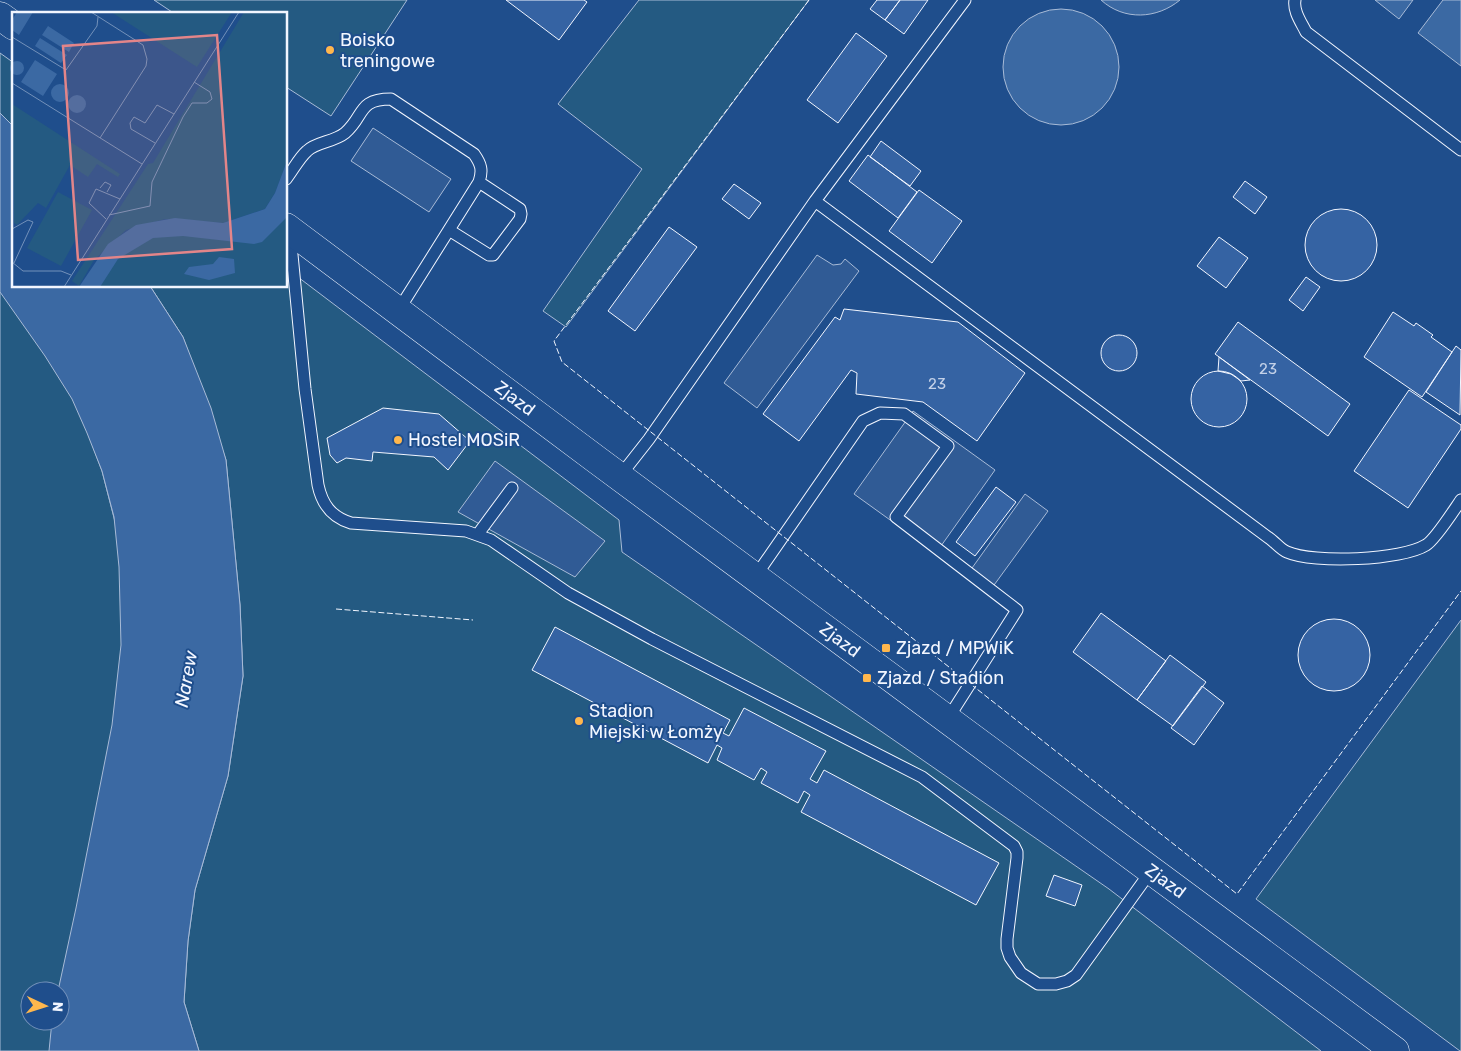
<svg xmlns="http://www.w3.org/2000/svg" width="1461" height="1051" viewBox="0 0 1461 1051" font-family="Rubik,sans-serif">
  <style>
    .green { fill: #245a82; stroke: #a8bbd7; fill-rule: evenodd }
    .parking { fill: #305b95; stroke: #a8bbd7 }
    .water { fill: #3b69a3; stroke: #a8bbd7 }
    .building { fill: #3563a3; stroke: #f2f6ff }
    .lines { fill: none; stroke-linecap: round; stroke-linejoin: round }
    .lane-casing { stroke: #f2f6ff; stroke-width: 13 }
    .secondary-casing { stroke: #f2f6ff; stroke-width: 29 }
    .lane { stroke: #1f4e8c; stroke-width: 11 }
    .secondary { stroke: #1f4e8c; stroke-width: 28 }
    .fence { stroke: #f2f6ff; stroke-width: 1; stroke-dasharray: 6 2.5; stroke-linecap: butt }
    .poi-dot { fill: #ffb74d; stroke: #1f4e8c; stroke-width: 2 }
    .labels { text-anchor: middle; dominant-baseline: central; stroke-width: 4; stroke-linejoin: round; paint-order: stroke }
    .number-label { font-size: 15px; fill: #c3d1e8 }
    .poi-label { font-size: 18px; fill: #f2f6ff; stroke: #1f4e8c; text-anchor: start }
    .street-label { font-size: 18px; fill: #f2f6ff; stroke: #1f4e8c }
    .water-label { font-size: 19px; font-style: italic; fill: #f2f6ff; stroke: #1f4e8c }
    .inset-road { fill: none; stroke: #7391ba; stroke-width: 1 }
    .view { fill: #e38589; fill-opacity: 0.15; stroke: #e38589; stroke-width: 2.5 }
    .inset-edge { fill: none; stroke: #f2f6ff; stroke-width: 2.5 }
  </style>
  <rect width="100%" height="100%" fill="#1f4e8c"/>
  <!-- green -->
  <path class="green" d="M154,0h253l-76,116 -45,-29v-73h-111z
    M639,0h170l-243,327 -23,-16 99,-142 -84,-65z
    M0,53l14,10v64l-14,-14z
    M0,257l14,29 65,114 14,47 9,24 21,82 5,147 -72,351h-56zM30,991h30v30h-30z
    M286,268l333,252 3,32 487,337 212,162h-1122l-15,-49 4,-61 7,-51 33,-114 15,-100 -3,-71 -14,-145 -43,-123 -33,-51h136z
    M1461,620v431h-1l-204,-152z"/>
  <!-- parking -->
  <path class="parking" d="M373,128l78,51 -22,33 -78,-51z
    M817,255l16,10 8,-1 4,-5 14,12 -102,137 -33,-25z
    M913,411l82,59 -59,83 -82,-59z
    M495,461l110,80 -30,36 -117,-65z
    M1025,494l23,17 -59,81 -22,-17z"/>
  <!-- water -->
  <path class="water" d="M1101,0h79c-23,19 -56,21 -79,0z
    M1375,0h38l-14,19z
    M1443,0h18v66l-43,-33z
    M1003 67a58 58 0 1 1 116 0a58 58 0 1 1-116 0Z
    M0,113l14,14v159h136l33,51 28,71 15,52 14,145 3,71 -15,100 -33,114 -7,51 -4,61 15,49h-150l3,-30h8v-30h-2l18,-83 36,-183 9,-80 -2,-78 -5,-50 -12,-46 -15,-38 -15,-34 -27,-43 -45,-64z"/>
  <!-- building -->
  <path class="building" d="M506,0h78l3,2 -28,38z
    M877,0h23l-15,20 -15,-11z
    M900,0h28l-24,34 -19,-14z
    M856,33l31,23 -49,67 -31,-23z
    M881,141l40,30 -11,15 -40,-29z
    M868,155l49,37 -19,26 -49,-37z
    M1245,181l22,16 -12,17 -22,-17z
    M734,184l27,19 -12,16 -27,-20z
    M919,190l43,31 -30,42 -43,-32z
    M1305 245a36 36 0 1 1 72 0a36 36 0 1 1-72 0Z
    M669,227l28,20 -62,84 -27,-20z
    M1219,237l29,21 -22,30 -29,-22z
    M1306,277l14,10 -17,24 -14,-11z
    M844,309l114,13 67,51 -48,68 -54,-39 -67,-8 1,-21 -6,-3 -52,71 -36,-27 72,-97 5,3z
    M1393,312l21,14 2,-3 17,12 -2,2 21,15 -30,45 -58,-40z
    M1238,322l112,82 -22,32 -113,-82z
    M1101 353a18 18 0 1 1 36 0a18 18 0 1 1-36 0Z
    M1456,346l5,4 -1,65 -34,-23z
    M1219,357l31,23 -9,1 -10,-7 -13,-3z
    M1191 399a28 28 0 1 1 56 0a28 28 0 1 1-56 0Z
    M1409,390l52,35v4l-53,79 -54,-37z
    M383,408l56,6 31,27 -22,29 -14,-13 -61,-5 -1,9 -26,-3 -9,5 -7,-8 -3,-17z
    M996,487l20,15 -41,54 -19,-14z
    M1101,613l65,48 -29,39 -64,-48z
    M1298 655a36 36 0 1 1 72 0a36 36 0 1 1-72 0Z
    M555,627l175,93 -7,13 6,3 15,-28 82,43 -16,28 7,4 7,-13 175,93 -23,42 -175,-93 9,-17 -6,-4 -6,12 -37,-20 6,-11 -6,-4 -7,12 -37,-20 5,-12 -5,-3 -9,18 -176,-93z
    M1170,655l36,27 -33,44 -36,-26z
    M1202,686l22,17 -30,42 -23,-17z
    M1054,875l28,10 -7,21 -29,-10z"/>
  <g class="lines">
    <!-- lane casing -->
    <g class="lane-casing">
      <path id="lane" d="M1295,0c-2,11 6,22 11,32l155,118
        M286,179c7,-9 13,-21 21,-28 9,-9 27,-9 38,-18 20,-17 12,-34 46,-34l83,55c7,10 9,16 5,28l-81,129
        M815,201l454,337c6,4 12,12 18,14 27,12 115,8 139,-7 9,-5 28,-35 35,-45
        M449,230l40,25h4l27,-36 1,-5 -1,-5 -41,-27
        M290,234l15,155 13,96c4,19 13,32 33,38l115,8 25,9 77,53 84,46 270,138 92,69 3,6v6l-10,81v9l3,9 11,16 17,11h18l11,-3 9,-6 75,-104
        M620,476l29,-37 166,-238 150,-201
        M478,534l34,-46
        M755,577l108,-156 17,-8 24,1 44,32 -52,71 121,93 -70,110"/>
    </g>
    <!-- secondary casing -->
    <g class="secondary-casing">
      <g id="secondary">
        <path d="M0,16l14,10"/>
        <path id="s1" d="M286,227l311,233 798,591"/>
      </g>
    </g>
    <!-- lane -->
    <use href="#lane" class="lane"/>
    <!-- secondary -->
    <use href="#secondary" class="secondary"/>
    <!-- fence -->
    <path class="fence" d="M809,0l-255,341 8,21 675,532 224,-303
      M336,609l137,11"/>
  </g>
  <!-- markers -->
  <g class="poi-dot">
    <circle cx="330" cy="50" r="5"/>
    <circle cx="398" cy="440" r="5"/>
    <rect x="881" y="643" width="10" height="10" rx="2.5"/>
    <rect x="862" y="673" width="10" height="10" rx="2.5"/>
    <circle cx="579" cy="721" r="5"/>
  </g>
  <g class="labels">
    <!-- number labels -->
    <g class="number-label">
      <text x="1268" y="369">23</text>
      <text x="937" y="384">23</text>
    </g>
    <!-- poi labels -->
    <g class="poi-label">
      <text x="340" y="40">Boisko<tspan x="340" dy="21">treningowe</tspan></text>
      <text x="408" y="440">Hostel MOSiR</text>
      <text x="896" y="648">Zjazd / MPWiK</text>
      <text x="877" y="678">Zjazd / Stadion</text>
      <text x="589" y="711">Stadion<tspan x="589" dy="21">Miejski w Łomży</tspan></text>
    </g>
    <!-- street labels -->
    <g class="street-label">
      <text stroke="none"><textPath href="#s1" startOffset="286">Zjazd</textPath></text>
      <text stroke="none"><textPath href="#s1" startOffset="691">Zjazd</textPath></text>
      <text stroke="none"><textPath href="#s1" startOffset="1096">Zjazd</textPath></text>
    </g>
    <!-- water labels -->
    <g class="water-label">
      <text transform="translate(186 679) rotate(-80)">Narew</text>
    </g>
  </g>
  <!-- overview -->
  <g transform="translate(12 12)">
    <rect width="275" height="275" fill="#1f4e8c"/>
    <path d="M99,0h121l-35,55zM232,0h43v149l-12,32 -10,16 -42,14 -58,-4 -39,11 -32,30 -15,26 -7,-5 76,-117 5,-1zM0,92l108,70 -2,3 -21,-13 -9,13 -18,-12 -24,43 -8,-5 -21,22 -3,-2zM46,180l34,18 -31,56 -34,-18zM275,189v86h-196l27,-32 18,-11 22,-8 22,-2 57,8z" fill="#245a82"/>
    <path d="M5,0h16l-14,23 -7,-5v-10zM36,14l26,17 -5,9 -27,-17zM28,26l27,17 -6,8 -26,-17zM23,48l22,14 -14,22 -22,-14zM-2 56a7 7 0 1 1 14 0a7 7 0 1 1-14 0ZM39 81a9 9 0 1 1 18 0a9 9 0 1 1-18 0ZM56 92a9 9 0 1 1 18 0a9 9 0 1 1-18 0ZM275,149v56l-25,25 -8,2 -71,-8 -30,2 -35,21 -18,28h-21l29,-43 28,-19 39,-7 48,5 42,-14 10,-16zM207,245l15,2 1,14 -26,7 -25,-6 5,-7 24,-3z" fill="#3b69a3"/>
    <path class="inset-road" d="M79,0l52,33 4,14 -1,7 -46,72M0,25l54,33 31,-44 1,-9M0,71l130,81M143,131l-24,-14 -1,-6 4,-6 11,6 12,-18 17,9M88,176l5,-6 6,3 -4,7M97,203l41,-9 2,-24 31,-65 9,-14h15l5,-4 -2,-7 -16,-10M94,207l-17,-16 7,-14 24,10M0,217l16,-9 5,2 -19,41M0,250l11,9h38l10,4M52,275l175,-275"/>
    <path class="view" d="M205,23l15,214 -154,11 -15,-214z"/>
    <rect width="275" height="275" class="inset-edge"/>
  </g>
  <!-- north arrow -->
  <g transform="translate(45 1006) rotate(94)"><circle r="24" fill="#1f4e8c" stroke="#7391ba"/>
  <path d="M0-4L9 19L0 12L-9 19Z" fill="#ffb74d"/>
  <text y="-8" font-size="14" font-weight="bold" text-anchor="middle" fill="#f2f6ff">N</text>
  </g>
</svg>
